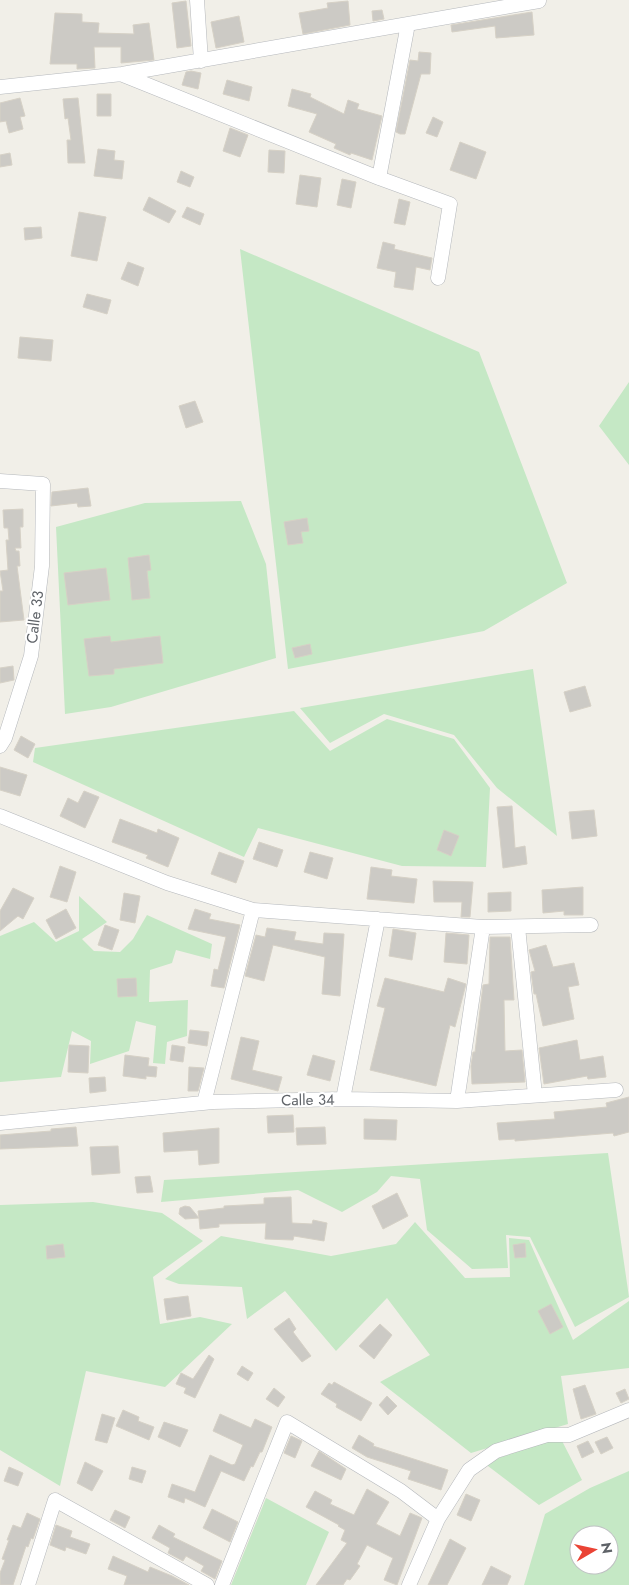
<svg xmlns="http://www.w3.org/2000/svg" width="629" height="1585" viewBox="0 0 629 1585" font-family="Jost,sans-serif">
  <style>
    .green { fill: #c5e8c5; fill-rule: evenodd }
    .building { fill: #cccac5; stroke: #d6d1c6 }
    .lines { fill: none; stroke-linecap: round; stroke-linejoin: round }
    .minor-casing { stroke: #b5b8bc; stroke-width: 15 }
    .minor { stroke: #fff; stroke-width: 14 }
    .labels { text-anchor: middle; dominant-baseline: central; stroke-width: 4; stroke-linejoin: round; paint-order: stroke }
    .street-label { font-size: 15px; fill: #5f6368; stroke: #fff }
  </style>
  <rect width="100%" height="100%" fill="#f1efe8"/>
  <!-- green -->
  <path class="green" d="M240,249l239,103 88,231 -83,48 -196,38z
    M629,382v83l-30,-39z
    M241,501l25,63 10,94 -165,49 -46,7 -9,-187 89,-24z
    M533,669l24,167 -60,-48 -43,-53 -70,-21 -54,29 -30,-35z
    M294,711l36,40 57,-32 67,20 36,49 -4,79 -84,-1 -144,-38 -14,29 -211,-95 2,-14z
    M79,896l28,26 -25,17 12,12 26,1 13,-13 14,-24 65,29 -2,15 -34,-9 -4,13 -22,7 -1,32 39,-2 -1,36 -20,6 -2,22 -12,-1 3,-37 -20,-5 -7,30 -39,13 1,-23 -19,-10 -11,46 -61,5v-146l34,-14 22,20 23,-11z
    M608,1153l21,144 -54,30 -45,-90 -24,-2 2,33 -36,1 -45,-39 -7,-51 -29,-3 -14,16 -35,20 -44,-22 -137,12 3,-22z
    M93,1202l69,11 41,28 -50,36 7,47 40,-7 32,7 -67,63 -79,-16 -26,115 -60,-36v-245z
    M415,1222l50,56 45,-1 -1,-39 20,2 44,100 56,-39v67l-68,8 7,48 -97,29 -91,-71 50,-27 -43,-57 -51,53 -51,-60 -38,28 -5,-32 -63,-3 -14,-5 56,-43 110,20 65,-12z
    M560,1437l22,43 -43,25 -55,-42z
    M629,1471v114h-105l21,-71 45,-26zM579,1535h30v30h-30z
    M266,1498l63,34 -23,53h-75z"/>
  <!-- building -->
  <path class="building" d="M186,1l5,45 -14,2 -5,-45z
    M348,1l2,24 -47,9 -4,-21 29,-5 -1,-5z
    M382,10l2,9 -11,2 -1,-10z
    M532,12l2,23 -38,3 -1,-12 -43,6 -1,-7z
    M55,13l27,1v8l17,1 -1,10 36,1 -1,-9 16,-2 5,37 -33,3v-16h-27l1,21 -18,1v-5h-27z
    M239,16l5,26 -28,6 -5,-26z
    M419,52l12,1 -1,21h-9l-16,60h-5l-4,-2 14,-72 8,1z
    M191,71l10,2 -3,16 -16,-4 4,-13z
    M227,80l25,7 -3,14 -26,-7z
    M292,89l19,5 -1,3 34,17 4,-14 11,4 -2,5 25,7 -10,44 -21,-7 -1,2 -16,-7 2,-4 -27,-12 8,-18 -29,-8z
    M97,94h14v22h-14z
    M20,98l5,18 -5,1 3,12 -14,4 -3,-12 -6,1v-19z
    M78,98l7,65h-17l-1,-23h4l-3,-22 -3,1 -2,-20z
    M433,117l10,5 -6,15 -11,-4z
    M230,128l18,7 -8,22 -17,-6z
    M460,142l26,10 -10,27 -26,-9z
    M98,149l17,2 -1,9 10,1 -2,18 -28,-3z
    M269,150l16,1 -1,22 -16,-1z
    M10,153l2,12 -12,2v-12z
    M181,171l13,6 -4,10 -13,-5z
    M300,175l21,3 -4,29 -21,-3z
    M342,179l14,3 -5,26 -14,-3z
    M149,197l27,14 -7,12 -26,-13z
    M399,199l11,3 -5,23 -11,-2z
    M187,207l17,7 -4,11 -18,-8z
    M79,212l27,5 -9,44 -26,-5z
    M41,227l1,11 -17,2 -1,-12z
    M383,242l12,3 -1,4 38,9 -2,12 -14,-3 -3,23 -19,-3 2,-15 -19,-4z
    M128,262l16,6 -6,18 -17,-7z
    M87,294l24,6 -4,14 -24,-7z
    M20,337l33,3 -2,21 -33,-3z
    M195,401l8,21 -17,6 -7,-22z
    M88,488l3,18 -13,1 -1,-4 -26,3 1,-14z
    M23,509v18h-3l1,21h-6l1,3h3l1,15h-3l7,54 -24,2v-31h3l-3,-20 8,-1 -2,-30h3l-1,-12h-4l-1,-18z
    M307,518l2,13 -8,1 2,11 -15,2 -4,-23z
    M149,555l2,15 -4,1 3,27 -18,2 -4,-42z
    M106,568l4,32 -42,5 -4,-32z
    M110,636l1,6 49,-6 3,27 -49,6v5l-25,2 -5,-37z
    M310,644l2,10 -17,4 -3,-10z
    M13,666l1,14 -14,3v-15z
    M585,686l6,20 -21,6 -6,-20z
    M21,736l14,8 -7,14 -14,-8z
    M0,767l27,8 -7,21 -20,-6z
    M84,791l15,6 -14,31 -25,-12 8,-18 10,5z
    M512,806l3,42 10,-2 2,18 -24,4 -6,-61z
    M594,810l3,26 -25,3 -3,-27z
    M120,819l37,14 1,-4 21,9 -11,29 -22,-9 2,-3 -36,-13z
    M444,830l15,6 -8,20 -14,-6z
    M259,842l24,8 -6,17 -24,-8z
    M219,852l25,9 -8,22 -25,-9z
    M310,852l23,6 -6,21 -23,-7z
    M60,866l16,6 -9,30 -17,-5z
    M371,867l21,3 -1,6 26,3 -3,24 -47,-4z
    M433,881l40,1 -3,35h-9l1,-15h-28z
    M583,887v28h-19v-4l-21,2 -1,-23z
    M13,888l21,10 -11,21 -5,-3 -18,15v-20z
    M511,892v19l-23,1v-19z
    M124,893l16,3 -5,27 -15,-3z
    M66,909l10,19 -20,11 -10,-19z
    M195,909l16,5 -2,5 31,6 -16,63 -13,-2 3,-17 4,1 8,-33 -38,-8z
    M105,925l14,5 -7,20 -14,-5z
    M267,928l29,4 -2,8 29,4 1,-11 20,1 -4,62 -18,-2 3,-37 -52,-12 -9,36 -19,-5 11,-41 9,2z
    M393,929l23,4 -4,27 -23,-4z
    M446,933l23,2 -2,29 -23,-2z
    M490,937h20l4,63h-10l1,51 17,-1 3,32 -53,2 -1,-18 2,-14h2l8,-67 6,-1z
    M546,945l7,22 21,-4 5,22 -11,2 6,32 -31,7 -7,-32h-2l-3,-22 4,-1 -6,-21z
    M136,978l1,18 -19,1 -1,-18z
    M385,978l59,14 4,-14 18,6 -11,43 -5,-2 -14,61 -66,-16 15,-62 -8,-2z
    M190,1030l19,2 -2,14 -19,-3z
    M241,1037l18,4 -7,29 30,7 -4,14 -47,-12z
    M577,1040l3,20 23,-4 3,21 -18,2 -1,-3 -43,8 -5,-36z
    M69,1045l20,1 -1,27 -20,-1z
    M172,1045l13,2 -2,15 -13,-2z
    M125,1055l24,3 -1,8 9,1 -1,10 -10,-1v3l-23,-3z
    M313,1055l22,6 -5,20 -23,-6z
    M189,1067l15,1 -6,23h-10z
    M105,1077l1,14 -16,2 -1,-15z
    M629,1097v35l-15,4 -1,-3 -98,8v-2l-16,1 -2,-17 58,-4 -1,-7 53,-5 -1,-4z
    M293,1115l1,17 -26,1 -1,-17z
    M364,1119l33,1 -1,20 -32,-1z
    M76,1127l2,19 -78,3v-14l51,-4v-2z
    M325,1127l1,17 -29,1 -1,-17z
    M219,1128v35l-20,2 -1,-15 -34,2 -1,-19z
    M118,1146l2,27 -28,2 -2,-28z
    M150,1176l3,16 -16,1 -2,-16z
    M397,1193l11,23 -25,13 -11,-23z
    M291,1197l1,26 20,1 1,-4 14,3 -3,18 -30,-5 -1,4 -28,-1 1,-16 -47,1v3l-19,2 -1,-11 -14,1 -6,-5 1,-6 5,-2 5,1 9,11 -1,-7 26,-3v-2l40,-2v-6z
    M525,1243l1,14 -11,1 -2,-13z
    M63,1244l2,13 -18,2 -1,-13z
    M188,1296l3,20 -24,4 -3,-21z
    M551,1304l12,23 -13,7 -12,-23z
    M289,1318l7,11 -3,3 18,24 -9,6 -28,-33z
    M380,1324l12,11 -18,24 -15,-13z
    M209,1355l5,4 -19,39 -11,-5 2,-5 -10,-4 5,-11 12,6z
    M242,1366l11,7 -5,8 -11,-7z
    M334,1382l38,21 -11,18 -25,-14 1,-3 -16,-10 8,-11 3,2z
    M585,1385l11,29 -15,5 -8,-30z
    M274,1388l11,9 -7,10 -12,-8z
    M625,1389l4,10 -8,4 -5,-10z
    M387,1396l10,10 -9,9 -9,-10z
    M123,1410l16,7 -1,4 16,6 -5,13 -33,-14z
    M102,1414l13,4 -8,25 -12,-3z
    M220,1414l31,14 4,-9 17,8 -10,25h-2l-7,15 -2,-1 -7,15 -23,-10 -16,36 -20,-9 -1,5 -16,-6 4,-13 23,8 15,-37 22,10 3,-1 8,-19 -30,-14z
    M164,1422l24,8 -8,17 -22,-10z
    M359,1435l15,9 -1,2 75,24 -7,20 -33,-11 3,-8 -44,-14 -15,-9z
    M291,1436l11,5 -7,17 -11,-5z
    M607,1437l6,11 -12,6 -6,-12z
    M588,1441l6,11 -12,6 -5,-12z
    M319,1451l27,18 -5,11 -30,-14z
    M85,1462l18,9 -11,20 -15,-8z
    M9,1467l14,6 -5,13 -14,-5z
    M132,1467l14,4 -4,12 -13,-4z
    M367,1489l22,13 -13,22 24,12 10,-23 12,5 -25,67 -13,-5 9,-22 -26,-13 -10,19 3,2 -10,14 -3,-1 -4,6h-27l31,-42 -6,-3 4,-10 -7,-4 1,-1 -33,-18 9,-16 17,9 -2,4 24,11z
    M466,1494l14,6 -9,21 -14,-6z
    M212,1509l26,13 -8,20 -27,-14z
    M115,1510l15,7 -5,11 -15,-8z
    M27,1513l13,6 -7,20 -2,-1 -3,9 -2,-1 -13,39h-13v-12l5,-13 -3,-1 7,-19h-2l6,-15 8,3z
    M56,1525l16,6 -2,6 20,7 -4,10 -20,-7 -1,4 -15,-6z
    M159,1525l16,9 -2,3 49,24 -7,18 -14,-8 3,-5 -18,-10 -3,5 -15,-8 2,-5 -18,-10z
    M450,1539l16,9 -19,37h-19z
    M113,1556l35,16 2,-5 22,9 17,9h-65l3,-9 -19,-7z
    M491,1566l20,10 -4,9h-25z"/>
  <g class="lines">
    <!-- minor casing -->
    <g class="minor-casing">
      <path id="minor" d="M197,0l4,61
        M123,75l256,103 71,26 -12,74
        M0,87l122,-13 417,-73
        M379,178l29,-154
        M0,481l43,3 -1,82 -11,90 -26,82 -5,8
        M0,816l167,67 86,27 230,17 108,-2
        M518,927l17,168
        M343,1099l35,-180
        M457,1101l26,-174
        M204,1103l49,-193
        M0,1123l213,-21 130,-3 114,2 159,-11
        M28,1585l27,-85 152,85
        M222,1585l65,-163 114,69 37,28
        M409,1585l29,-66 31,-49 27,-19 51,-16h22l60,-25"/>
    </g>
    <!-- minor -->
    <use href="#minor" class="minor"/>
  </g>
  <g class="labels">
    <!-- street labels -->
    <g class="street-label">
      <text transform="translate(35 617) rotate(-83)">Calle 33</text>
      <text transform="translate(308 1100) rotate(-1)">Calle 34</text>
    </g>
  </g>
  <!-- north arrow -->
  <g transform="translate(594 1550) rotate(81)"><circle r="24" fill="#ffffff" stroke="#bfc1c3"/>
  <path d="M0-4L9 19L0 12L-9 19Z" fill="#ea4335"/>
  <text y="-8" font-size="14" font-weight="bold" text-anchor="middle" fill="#5f6368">N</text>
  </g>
</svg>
